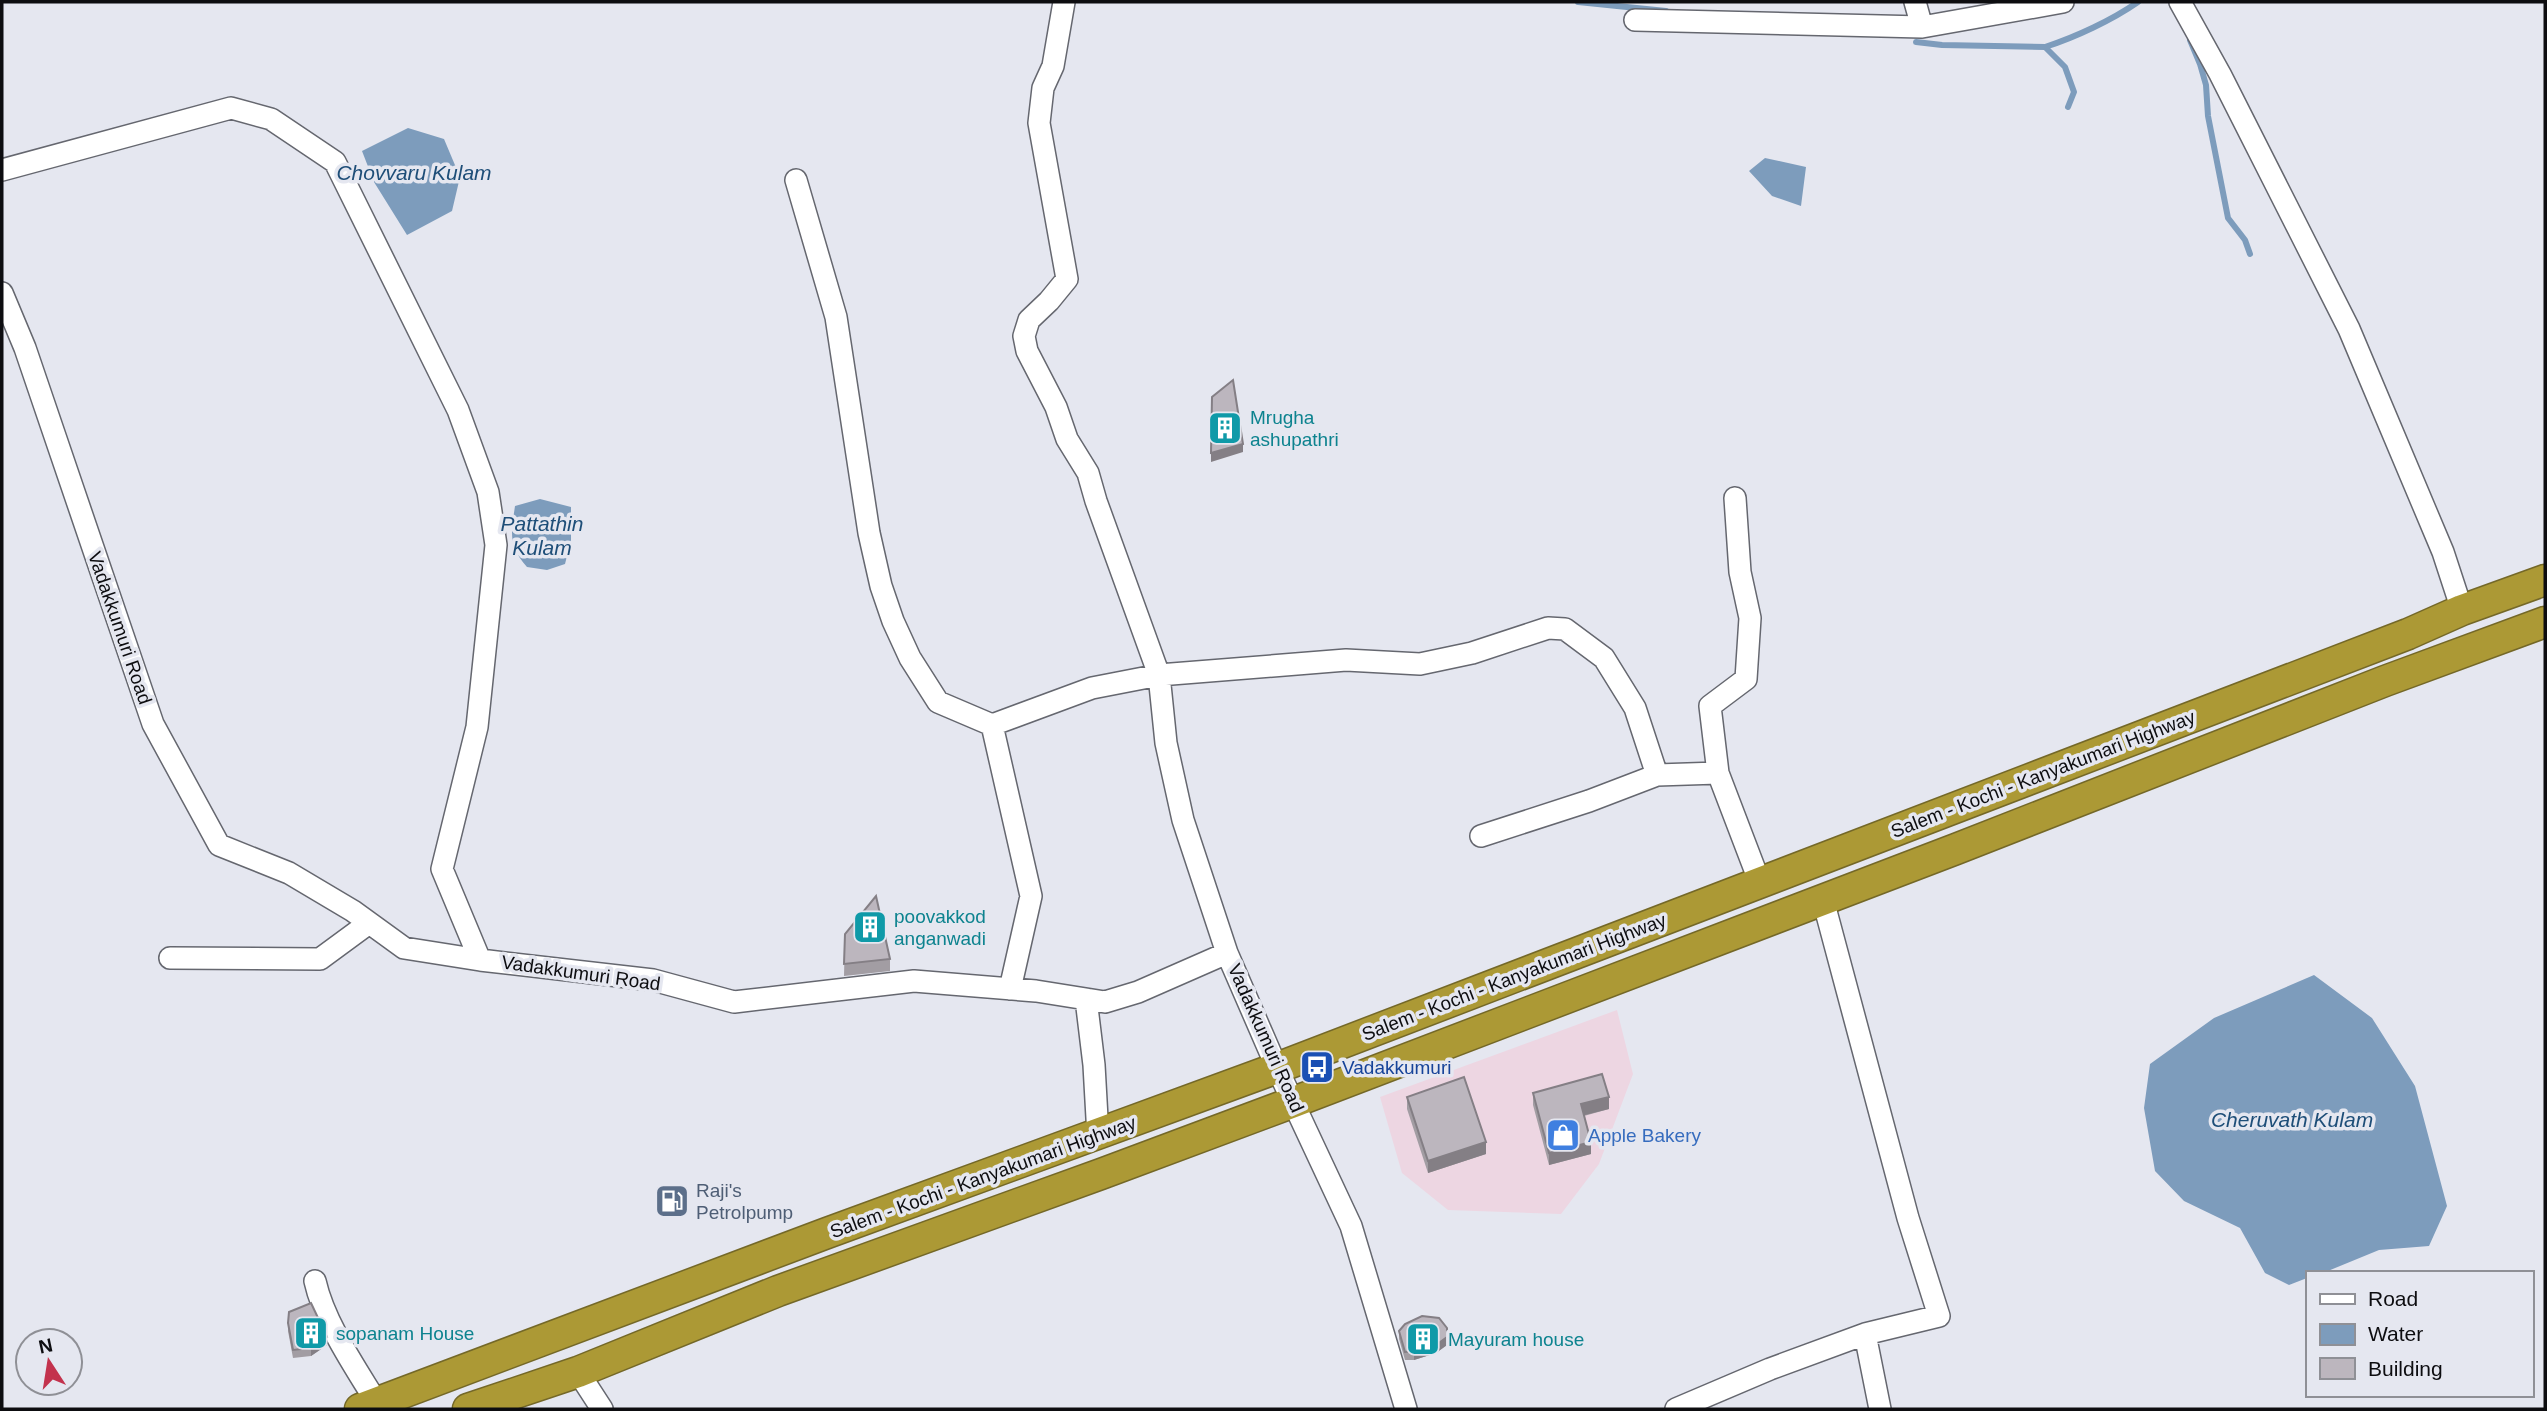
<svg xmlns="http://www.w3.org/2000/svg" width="2547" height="1411" viewBox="0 0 2547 1411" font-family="Arial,sans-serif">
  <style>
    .commercial { fill: #edd6e2 }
    .water { fill: #7d9cbc }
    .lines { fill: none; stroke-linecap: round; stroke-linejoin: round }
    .stream { stroke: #7d9cbc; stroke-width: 6 }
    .minor-casing { stroke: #65676f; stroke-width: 24 }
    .highway-casing { stroke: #746828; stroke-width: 33 }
    .minor { stroke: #fff; stroke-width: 21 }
    .highway { stroke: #ac9935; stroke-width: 30 }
    .wall { fill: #a29da3 }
    .shaded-wall { fill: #847f85 }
    .building { fill: #bcb6be; stroke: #847f85; stroke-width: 2 }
    .labels { text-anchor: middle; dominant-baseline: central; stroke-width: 7; stroke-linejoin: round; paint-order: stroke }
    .culture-label { font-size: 19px; fill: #0d838f; stroke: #e5e7f0; text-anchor: start }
    .street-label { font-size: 19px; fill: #0d0d10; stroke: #e5e7f0 }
    .transit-label { font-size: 19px; fill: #164399; stroke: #e5e7f0; text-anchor: start }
    .shop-label { font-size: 19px; fill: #366cbe; stroke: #e5e7f0; text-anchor: start }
    .service-label { font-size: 19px; fill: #4e5e75; stroke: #e5e7f0; text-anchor: start }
    .water-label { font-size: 21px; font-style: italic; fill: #1e4e78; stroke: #e5e7f0 }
  </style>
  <rect width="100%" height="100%" fill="#e5e7f0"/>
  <!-- commercial -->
  <path class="commercial" d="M1617,1010l16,64 -34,90 -38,50 -113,-4 -46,-37 -22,-76z"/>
  <!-- water -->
  <path class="water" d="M408,128l36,11 16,38 -8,34 -45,24 -33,-53 -12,-31z
    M1765,158l41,9 -5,39 -29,-10 -23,-25z
    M540,499l31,8v33l-6,24 -18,6 -20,-3c-19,-22 -16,-33 -12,-61z
    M2314,975l58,43 43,68 32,120 -18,40 -50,4 -56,23h-16v5l-18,7 -24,-12 -25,-45 -56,-27 -29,-30 -11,-63 6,-44 64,-46z"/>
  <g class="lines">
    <!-- stream -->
    <path class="stream" d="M1578,2l88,9
      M2190,40l10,24 6,21 2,31 20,102 17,22 5,14
      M1916,42l26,3 103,2 20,20 9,25 -6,15
      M2045,47c31,-10 67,-27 93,-45"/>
    <!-- minor casing -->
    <g class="minor-casing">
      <path id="minor" d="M1064,2l-11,64 -10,22 -4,35 28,156 -18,22 -20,19 -5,16 3,15 29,56 11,32 21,34 8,28 63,174 7,68 17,77 44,133
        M1915,2l7,25 141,-25
        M2180,2l40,72 129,255 94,223 19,58
        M1635,20l287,7
        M2,170l229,-62 40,11 64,43 123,248 30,82 8,53 -19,182 -35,142 38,91
        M796,180l40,137 33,216 12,53 12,35 17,37 28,44 54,23 100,-37 67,-13 187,-15 74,4 52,-11 76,-25 17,1 39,29 31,50 22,67
        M2,293l23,55 128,376 66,121 70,28 64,38 51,37 76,12 173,20 81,22 180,-21 122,10 69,11 33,-10 89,-39 50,115 74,158 55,183
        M992,725l39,171 -21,93
        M1718,773l-8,-67 36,-27 4,-61 -10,-46 -5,-74
        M1481,836l108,-35 68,-26 61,-2 42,110
        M170,958l150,1 49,-36
        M1086,999l8,66 4,71
        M315,1281c9,41 40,86 62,122
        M1865,1334l15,75
        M578,1372l24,37
        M1676,1409l94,-40 95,-35 74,-18 -31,-98 -85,-318"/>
    </g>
    <!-- highway casing -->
    <g class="highway-casing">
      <path id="highway" d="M360,1409l467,-176 450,-165 1131,-434 54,-24 83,-30
        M468,1409l110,-37 200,-81 323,-117 193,-72 662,-253 429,-168 160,-59"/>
    </g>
    <!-- minor -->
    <use href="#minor" class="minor"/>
    <!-- highway -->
    <use href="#highway" class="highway"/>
  </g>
  <!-- wall -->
  <path class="wall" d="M845,934l45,25v12l-46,5z
    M1533,1093l76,16 -25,7 7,38 -42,11 -16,-60z
    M1407,1097l79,57 -58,19 -21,-64z
    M289,1312l38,33 -16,11 -18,2 -5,-27z
    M1399,1331l48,14 -11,8 -22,7h-9l-6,-21z"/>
  <!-- shaded-wall -->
  <path class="shaded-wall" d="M1243,444v8l-32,10v-9z
    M1609,1097v12l-28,7v-12z
    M1486,1142v12l-58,19v-12z
    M1591,1142v12l-42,11v-12z
    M1447,1328v17l-11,8 -22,7v-9z
    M327,1337v8l-16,11v-8z"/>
  <!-- building -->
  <path class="building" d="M1233,380l10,64 -32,9 1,-56z
    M876,896l14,63 -46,5 1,-30z
    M1602,1074l7,23 -28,7 10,38 -42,11 -16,-60z
    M1464,1077l22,65 -58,19 -21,-64z
    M311,1303l16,34 -16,11 -18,2 -5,-27 1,-11z
    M1422,1316l17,2 8,10v9l-11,8 -22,6 -9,1 -6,-21 6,-7z"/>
  <!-- icons -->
  <defs>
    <g id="building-square" transform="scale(1.75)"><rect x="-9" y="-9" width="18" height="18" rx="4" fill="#0f9aa8" stroke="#e5e7f0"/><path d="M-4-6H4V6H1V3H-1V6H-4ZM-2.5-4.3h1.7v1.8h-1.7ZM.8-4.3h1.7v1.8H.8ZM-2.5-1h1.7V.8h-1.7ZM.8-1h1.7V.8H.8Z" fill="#fff"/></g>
    <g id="bus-square" transform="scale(1.75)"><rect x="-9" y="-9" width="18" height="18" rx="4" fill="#1a4fb4" stroke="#e5e7f0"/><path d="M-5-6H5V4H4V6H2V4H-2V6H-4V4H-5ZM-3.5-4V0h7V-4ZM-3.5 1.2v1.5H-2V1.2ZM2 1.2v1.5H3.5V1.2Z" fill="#fff"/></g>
    <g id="shop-square" transform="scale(1.75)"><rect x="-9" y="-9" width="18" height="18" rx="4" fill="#3f7fe0" stroke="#e5e7f0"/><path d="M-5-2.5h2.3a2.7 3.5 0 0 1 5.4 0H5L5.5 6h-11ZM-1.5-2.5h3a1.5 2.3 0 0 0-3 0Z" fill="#fff"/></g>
    <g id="fuel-square" transform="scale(1.75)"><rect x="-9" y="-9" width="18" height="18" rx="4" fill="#5c6f8a" stroke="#e5e7f0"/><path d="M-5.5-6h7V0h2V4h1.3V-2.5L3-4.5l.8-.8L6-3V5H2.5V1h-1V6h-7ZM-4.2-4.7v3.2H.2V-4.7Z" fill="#fff"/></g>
  </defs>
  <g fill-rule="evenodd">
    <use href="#building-square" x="1225" y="428"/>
    <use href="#building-square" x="870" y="927"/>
    <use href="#bus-square" x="1317" y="1067"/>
    <use href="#shop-square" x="1563" y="1135"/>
    <use href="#fuel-square" x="672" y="1201"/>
    <use href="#building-square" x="311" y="1333"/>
    <use href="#building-square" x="1423" y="1339"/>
  </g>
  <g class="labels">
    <!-- culture labels -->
    <g class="culture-label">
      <text x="1250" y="417">Mrugha<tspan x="1250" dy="22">ashupathri</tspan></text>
      <text x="894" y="916">poovakkod<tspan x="894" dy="22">anganwadi</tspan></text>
      <text x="336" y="1333">sopanam House</text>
      <text x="1448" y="1339">Mayuram house</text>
    </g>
    <!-- street labels -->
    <g class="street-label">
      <text transform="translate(120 628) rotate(71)">Vadakkumuri Road</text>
      <text transform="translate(2043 774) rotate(-21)">Salem - Kochi - Kanyakumari Highway</text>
      <text transform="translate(581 973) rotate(8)">Vadakkumuri Road</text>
      <text transform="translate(1514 977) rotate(-21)">Salem - Kochi - Kanyakumari Highway</text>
      <text transform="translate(1266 1038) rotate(66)">Vadakkumuri Road</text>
      <text transform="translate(983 1177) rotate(-20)">Salem - Kochi - Kanyakumari Highway</text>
    </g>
    <!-- transit labels -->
    <g class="transit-label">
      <text x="1342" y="1067">Vadakkumuri</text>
    </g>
    <!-- shop labels -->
    <g class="shop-label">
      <text x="1588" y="1135">Apple Bakery</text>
    </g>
    <!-- service labels -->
    <g class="service-label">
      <text x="696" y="1190">Raji's<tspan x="696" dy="22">Petrolpump</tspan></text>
    </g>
    <!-- water labels -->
    <g class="water-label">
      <text x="414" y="172">Chovvaru Kulam</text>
      <text x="542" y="523">Pattathin<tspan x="542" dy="24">Kulam</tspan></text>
      <text x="2292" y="1119">Cheruvath Kulam</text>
    </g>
  </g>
  <!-- border -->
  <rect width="2547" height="1411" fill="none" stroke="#0d0d10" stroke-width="7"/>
  <!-- legend -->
  <rect x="2306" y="1271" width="228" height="126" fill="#e5e7f0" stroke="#8f9096" stroke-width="2"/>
  <rect x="2320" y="1294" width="35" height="10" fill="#ffffff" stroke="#8f9096" stroke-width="2"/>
  <text x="2368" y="1306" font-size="21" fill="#0d0d10">Road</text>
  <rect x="2320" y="1324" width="35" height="21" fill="#7d9cbc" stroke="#8f9096" stroke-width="2"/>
  <text x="2368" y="1341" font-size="21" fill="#0d0d10">Water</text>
  <rect x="2320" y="1358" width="35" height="21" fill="#bcb6be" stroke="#8f9096" stroke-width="2"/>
  <text x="2368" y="1376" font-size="21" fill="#0d0d10">Building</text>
  <!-- north arrow -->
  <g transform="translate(49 1362) rotate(348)"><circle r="33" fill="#e5e7f0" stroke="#8f9096" stroke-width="2"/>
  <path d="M0-5L12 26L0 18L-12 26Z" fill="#c3324d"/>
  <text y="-10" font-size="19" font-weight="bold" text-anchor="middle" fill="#0d0d10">N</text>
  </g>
</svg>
